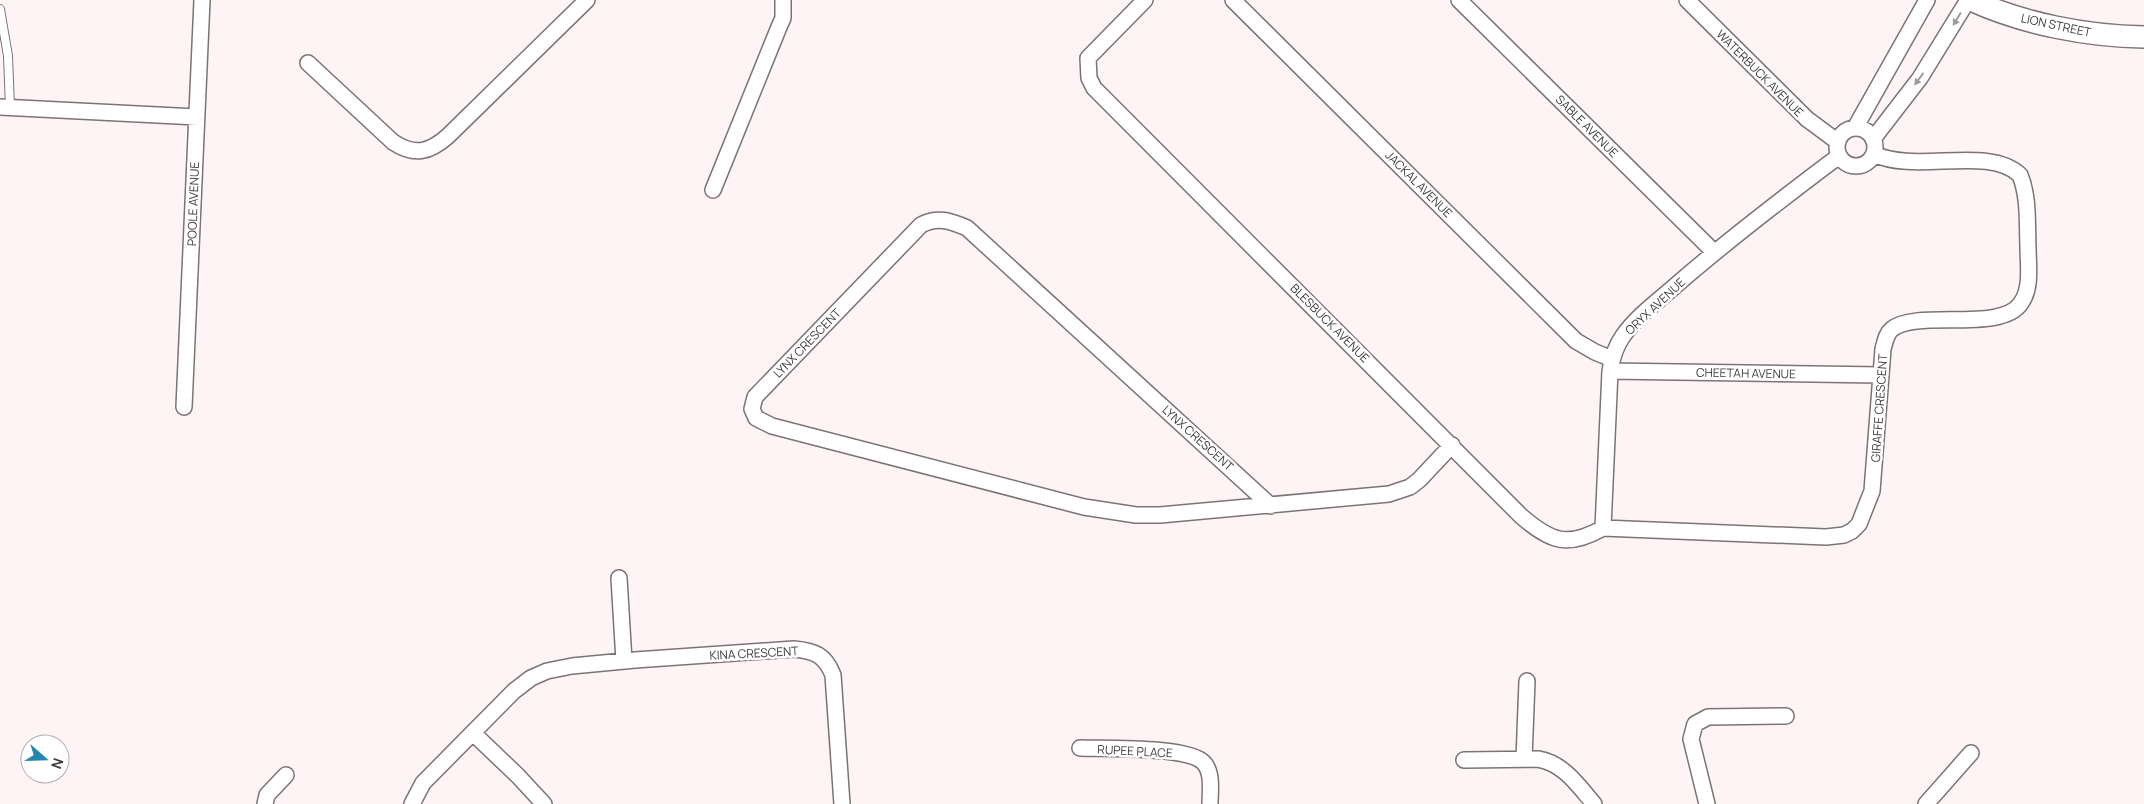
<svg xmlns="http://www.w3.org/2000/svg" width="2144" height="804" viewBox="0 0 2144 804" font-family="Manrope,sans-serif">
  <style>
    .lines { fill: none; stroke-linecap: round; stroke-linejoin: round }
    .lane-casing { stroke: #7d7374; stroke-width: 10 }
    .street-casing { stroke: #7d7374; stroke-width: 18 }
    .secondary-casing { stroke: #7d7374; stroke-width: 24 }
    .lane { stroke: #fff; stroke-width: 8 }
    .street { stroke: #fff; stroke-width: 15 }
    .secondary { stroke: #fff; stroke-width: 21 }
    .oneway { fill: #9e9c9c }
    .labels { text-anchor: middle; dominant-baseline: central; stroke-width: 5; stroke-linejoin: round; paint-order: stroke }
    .street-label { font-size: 12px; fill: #3e3a3a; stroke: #fff }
  </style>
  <rect width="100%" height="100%" fill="#fef4f6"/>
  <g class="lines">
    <!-- lane casing -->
    <g class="lane-casing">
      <path id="lane" d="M0,9l8,47 2,52"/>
    </g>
    <!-- street casing -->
    <g class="street-casing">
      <path id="street" d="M1145,0l-57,58 1,20 5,10 427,428c30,26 47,32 82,12
        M1233,0l343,341 19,11 17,7
        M1459,0l255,252
        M1687,0l120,119 31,23
        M308,63l85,79c21,14 36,11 55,-6l139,-136
        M0,107l197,10
        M1855,128l72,-128
        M1837 147a19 19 0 1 1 38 0a19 19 0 1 1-38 0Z
        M1873,139l47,-61 48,-78
        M713,190l66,-163 4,-9v-18
        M1610,371l271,4
        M184,407l18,-407
        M1271,506l-304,-278c-16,-7 -30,-12 -46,-3l-166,172 -3,12 4,9 16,8 312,81 52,8h24l229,-21 21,-7 9,-7 33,-35
        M1603,528l223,9 18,-2 8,-4 7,-7 13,-33 11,-142c2,-7 3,-15 9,-20 25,-20 110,4 129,-26 11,-15 7,-38 7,-56 -1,-24 1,-50 -8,-72 -32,-30 -104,-1 -146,-21
        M1603,528l7,-157c2,-13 5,-24 13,-35 13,-19 35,-35 52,-50 53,-46 108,-88 164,-130
        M619,578l5,83
        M473,733l45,43 26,28
        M1080,748c26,1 109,-2 124,15 9,10 6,28 6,41
        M1524,759l3,-78
        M1464,760l74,-1c25,4 40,26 56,45
        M265,804l2,-9 19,-20
        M412,804l11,-21 91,-92 17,-13 16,-7 25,-5 63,-6 159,-11c21,2 31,6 39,26l9,129
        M1707,804l-16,-65 4,-15 13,-7 78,-1
        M1926,804l45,-51"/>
    </g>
    <!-- secondary casing -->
    <g class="secondary-casing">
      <path id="secondary" d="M1971,0c53,24 115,36 173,37"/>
    </g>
    <!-- lane -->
    <use href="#lane" class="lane"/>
    <!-- street -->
    <use href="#street" class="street"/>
    <!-- secondary -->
    <use href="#secondary" class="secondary"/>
  </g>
  <!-- one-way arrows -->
  <defs><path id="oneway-solid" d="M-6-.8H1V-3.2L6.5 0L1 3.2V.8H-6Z" transform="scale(1.25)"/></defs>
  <g class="oneway">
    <use href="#oneway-solid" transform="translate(1957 19) rotate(121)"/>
    <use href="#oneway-solid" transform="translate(1919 79) rotate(126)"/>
  </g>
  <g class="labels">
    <!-- street labels -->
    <g class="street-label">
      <text transform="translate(2056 25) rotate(12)">LION STREET</text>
      <text transform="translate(1760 73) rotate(45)">WATERBUCK AVENUE</text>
      <text transform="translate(1587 126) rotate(45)">SABLE AVENUE</text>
      <text transform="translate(1419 184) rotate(45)">JACKAL AVENUE</text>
      <text transform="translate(193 204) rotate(-88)">POOLE AVENUE</text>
      <text transform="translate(1655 306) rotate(-43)">ORYX AVENUE</text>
      <text transform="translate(1330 323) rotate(45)">BLESBUCK AVENUE</text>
      <text transform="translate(807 343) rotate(-46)">LYNX CRESCENT</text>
      <text transform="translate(1746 373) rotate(1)">CHEETAH AVENUE</text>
      <text transform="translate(1879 408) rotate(-86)">GIRAFFE CRESCENT</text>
      <text transform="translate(1198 438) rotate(42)">LYNX CRESCENT</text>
      <text transform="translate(754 653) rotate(-3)">KINA CRESCENT</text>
      <text transform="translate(1135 751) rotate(3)">RUPEE PLACE</text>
    </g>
  </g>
  <!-- north arrow -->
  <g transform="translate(45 759) rotate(110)"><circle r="24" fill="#ffffff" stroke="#b2b0b0"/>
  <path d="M0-4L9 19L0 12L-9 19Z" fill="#2386b1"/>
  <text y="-8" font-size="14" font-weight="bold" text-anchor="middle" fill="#3e3a3a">N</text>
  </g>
</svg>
